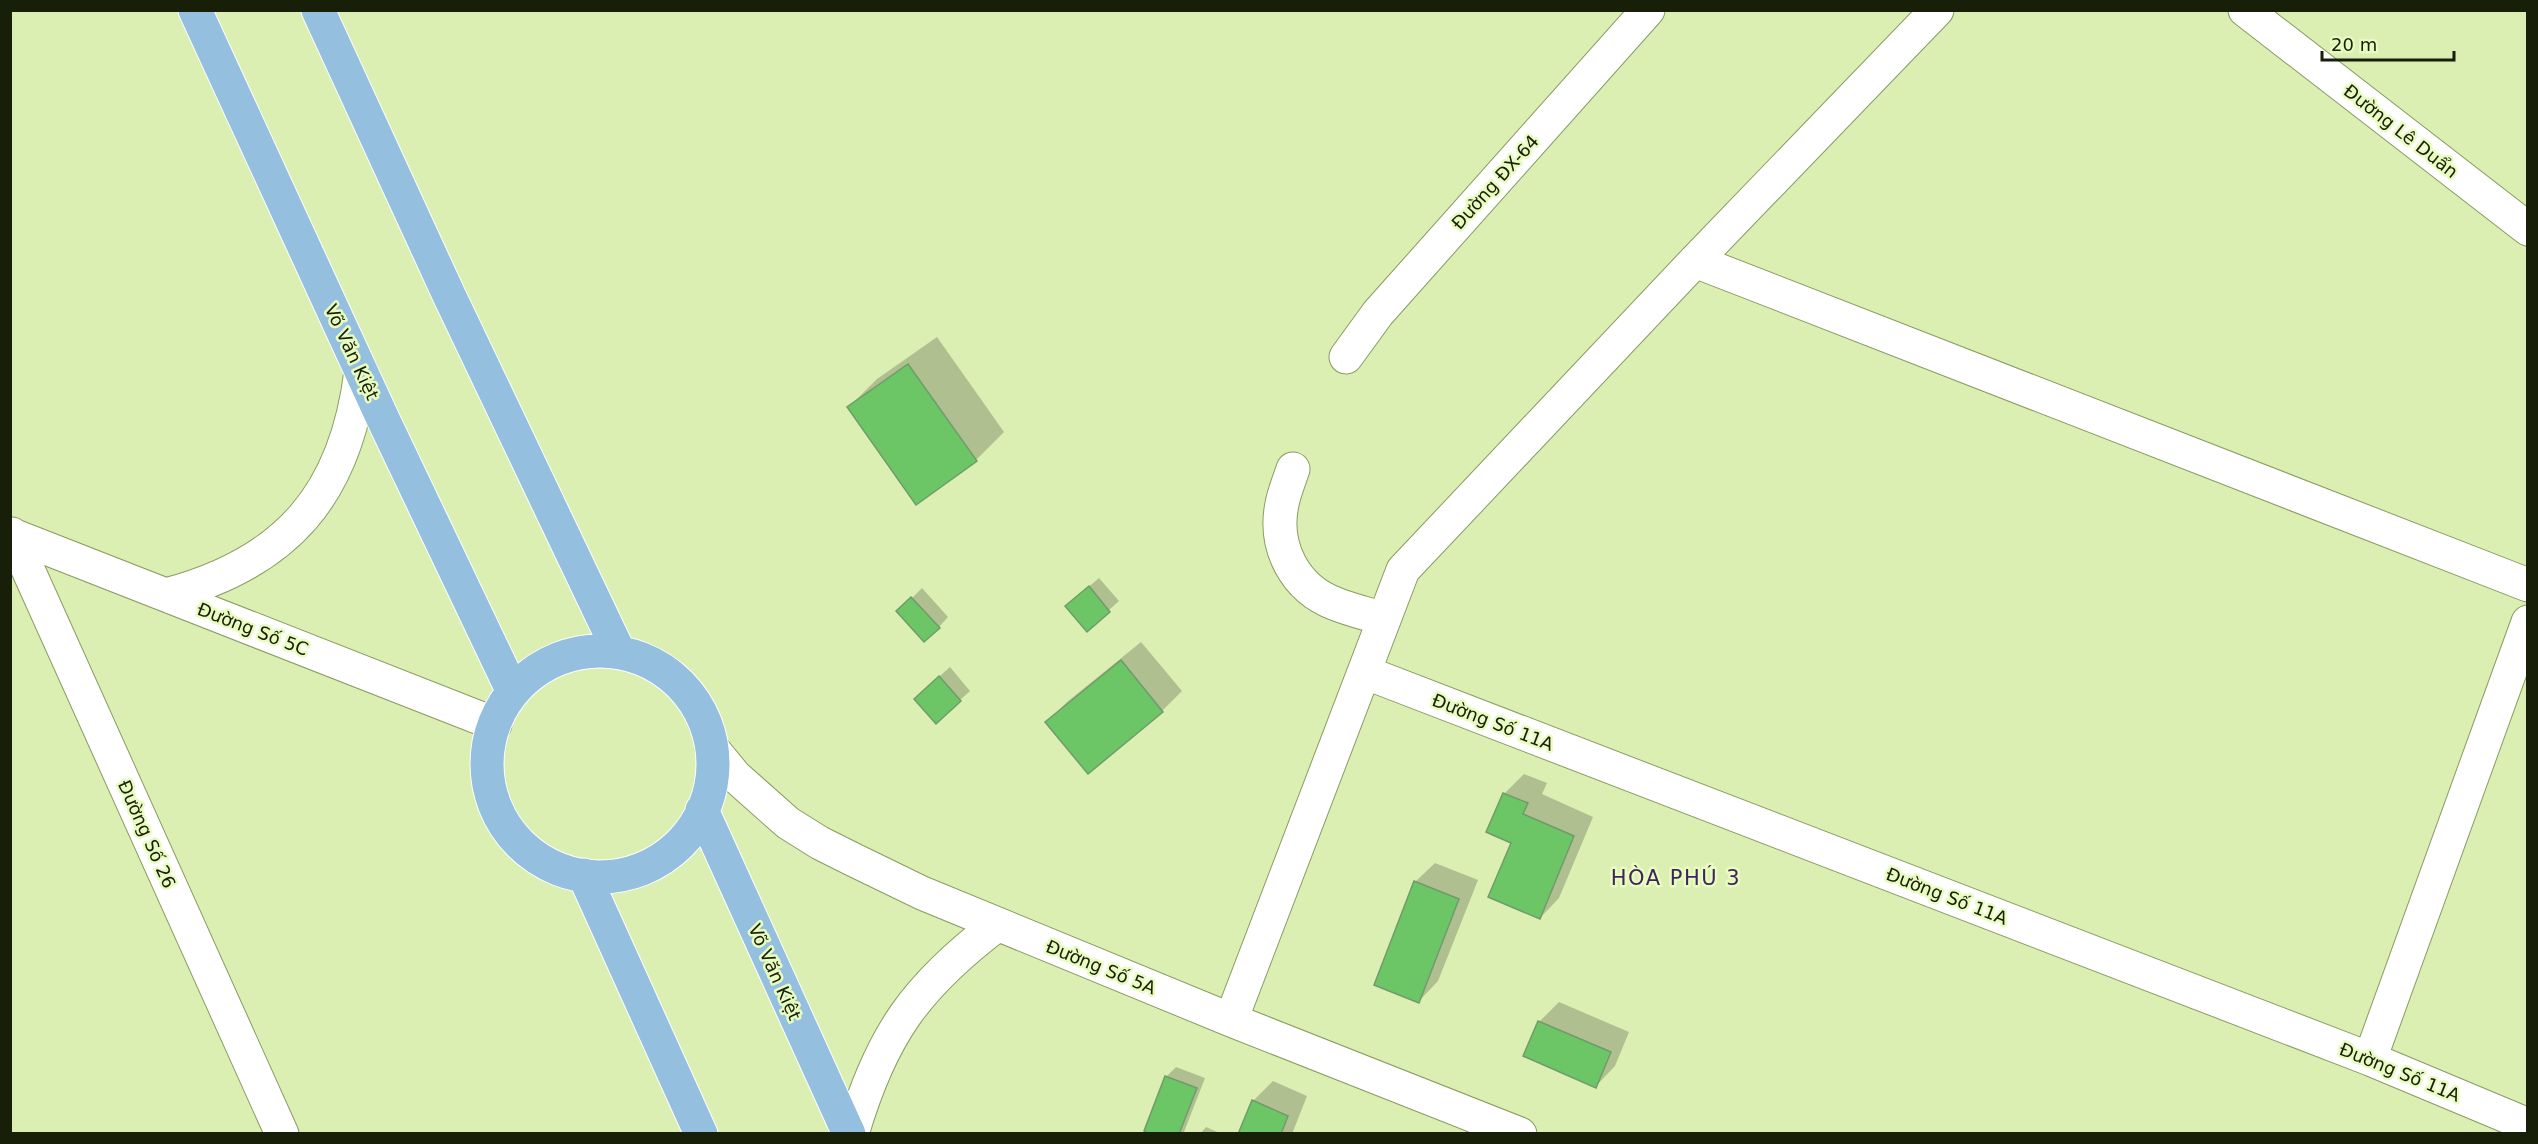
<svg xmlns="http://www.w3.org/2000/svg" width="2538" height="1144" viewBox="0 0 2538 1144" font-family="'DejaVu Sans',sans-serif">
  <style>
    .shadow { fill: #0003 }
    .building { fill: #6cc665; stroke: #719b6d; stroke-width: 1.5 }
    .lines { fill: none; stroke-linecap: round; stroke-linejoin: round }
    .minor-casing { stroke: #8a9b63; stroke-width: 35 }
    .major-casing { stroke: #fff; stroke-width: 35 }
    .minor { stroke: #fff; stroke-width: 33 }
    .major { stroke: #94bfdf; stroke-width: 33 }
    .labels { text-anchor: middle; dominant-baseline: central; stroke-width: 5; stroke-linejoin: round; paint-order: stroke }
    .street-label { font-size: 18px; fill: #181f08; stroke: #e9fcc0 }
    .quarter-label { font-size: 21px; letter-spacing: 1.5px; fill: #3f245e; stroke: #e9fcc0 }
  </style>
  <rect width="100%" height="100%" fill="#dbefb3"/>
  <!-- shadow -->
  <path class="shadow" d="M937,337l67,95 -28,28 -127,-53 28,-28z
    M1099,578l20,23 -32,29 -10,-33z
    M922,588l26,29 -9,10 -31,-25z
    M1141,642l41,49 -20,20 -74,61 -41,-50 20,-20z
    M950,667l20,24 -34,31 -11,-33z
    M1524,774l23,9 -5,11 51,23 -34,81 -19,20 -27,-76 -25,-11 17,-38z
    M1435,863l43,17 -40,101 -19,20 -4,-119z
    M1559,1002l70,30 -14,34 -19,20 -57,-64z
    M1176,1067l29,11 -21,54 -36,2 18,-57z
    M1273,1081l34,15 -15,38h-52l13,-33z
    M1206,1127l16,7h-22z"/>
  <!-- building -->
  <path class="building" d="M908,364l69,97 -61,44 -69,-98z
    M1089,586l21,26 -23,20 -22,-26z
    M911,597l29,31 -16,14 -28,-31z
    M1121,660l42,52 -75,62 -43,-52z
    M939,676l22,25 -25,23 -22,-25z
    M1503,793l25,10 -5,11 51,22 -34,83 -52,-22 23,-54 -25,-11z
    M1414,881l45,18 -40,104 -45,-18z
    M1538,1021l73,31 -15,36 -73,-32z
    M1165,1076l32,12 -18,46h-30l-5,-3z
    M1252,1100l36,16 -7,18h-43z"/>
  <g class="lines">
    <!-- minor casing -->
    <g class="minor-casing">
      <path id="minor" d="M2245,10l283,219
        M1695,261l833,324
        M1346,357l32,-44 270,-303
        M1293,469c-4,12 -9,24 -11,35 -9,43 13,85 54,100 15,6 32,10 48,15
        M10,534l485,190
        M12,534l270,600
        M166,595c121,-32 180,-101 195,-224
        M1364,672l1006,387 158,66
        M712,748l23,28 53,47 32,20 34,17 68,33 309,127 289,114
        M1231,1020l172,-450 292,-309 242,-251
        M2370,1059l158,-437
        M852,1134c29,-99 64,-148 146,-210"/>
    </g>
    <!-- major casing -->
    <g class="major-casing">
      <path id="major" d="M195,10l188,409 130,273
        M318,10l130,283 171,359
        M487 764a113 113 0 1 1 226 0a113 113 0 1 1-226 0Z
        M702,810l147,324
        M584,875l117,259"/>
    </g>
    <!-- minor -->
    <use href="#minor" class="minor"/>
    <!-- major -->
    <use href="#major" class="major"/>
  </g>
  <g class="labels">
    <!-- street labels -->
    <g class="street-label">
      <text transform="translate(2401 131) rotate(38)">Đường Lê Duẩn</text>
      <text transform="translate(1495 182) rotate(-48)">Đường ĐX-64</text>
      <text transform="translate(352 352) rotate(65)">Võ Văn Kiệt</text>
      <text transform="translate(253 629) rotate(21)">Đường Số 5C</text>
      <text transform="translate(1493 722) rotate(21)">Đường Số 11A</text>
      <text transform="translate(147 834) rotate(66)">Đường Số 26</text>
      <text transform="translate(1947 896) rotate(21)">Đường Số 11A</text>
      <text transform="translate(1101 967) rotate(22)">Đường Số 5A</text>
      <text transform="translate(775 972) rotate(66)">Võ Văn Kiệt</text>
      <text transform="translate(2400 1072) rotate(22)">Đường Số 11A</text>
    </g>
    <!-- quarter labels -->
    <g class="quarter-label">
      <text x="1676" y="878">HÒA PHÚ 3</text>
    </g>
  </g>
  <!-- border -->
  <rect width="2538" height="1144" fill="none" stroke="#181f08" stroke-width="24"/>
  <!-- scale -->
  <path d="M2322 51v9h132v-9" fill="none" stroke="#181f08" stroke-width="3"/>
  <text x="2331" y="51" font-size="18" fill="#181f08" stroke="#e9fcc0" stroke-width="4.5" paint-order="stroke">20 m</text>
</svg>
